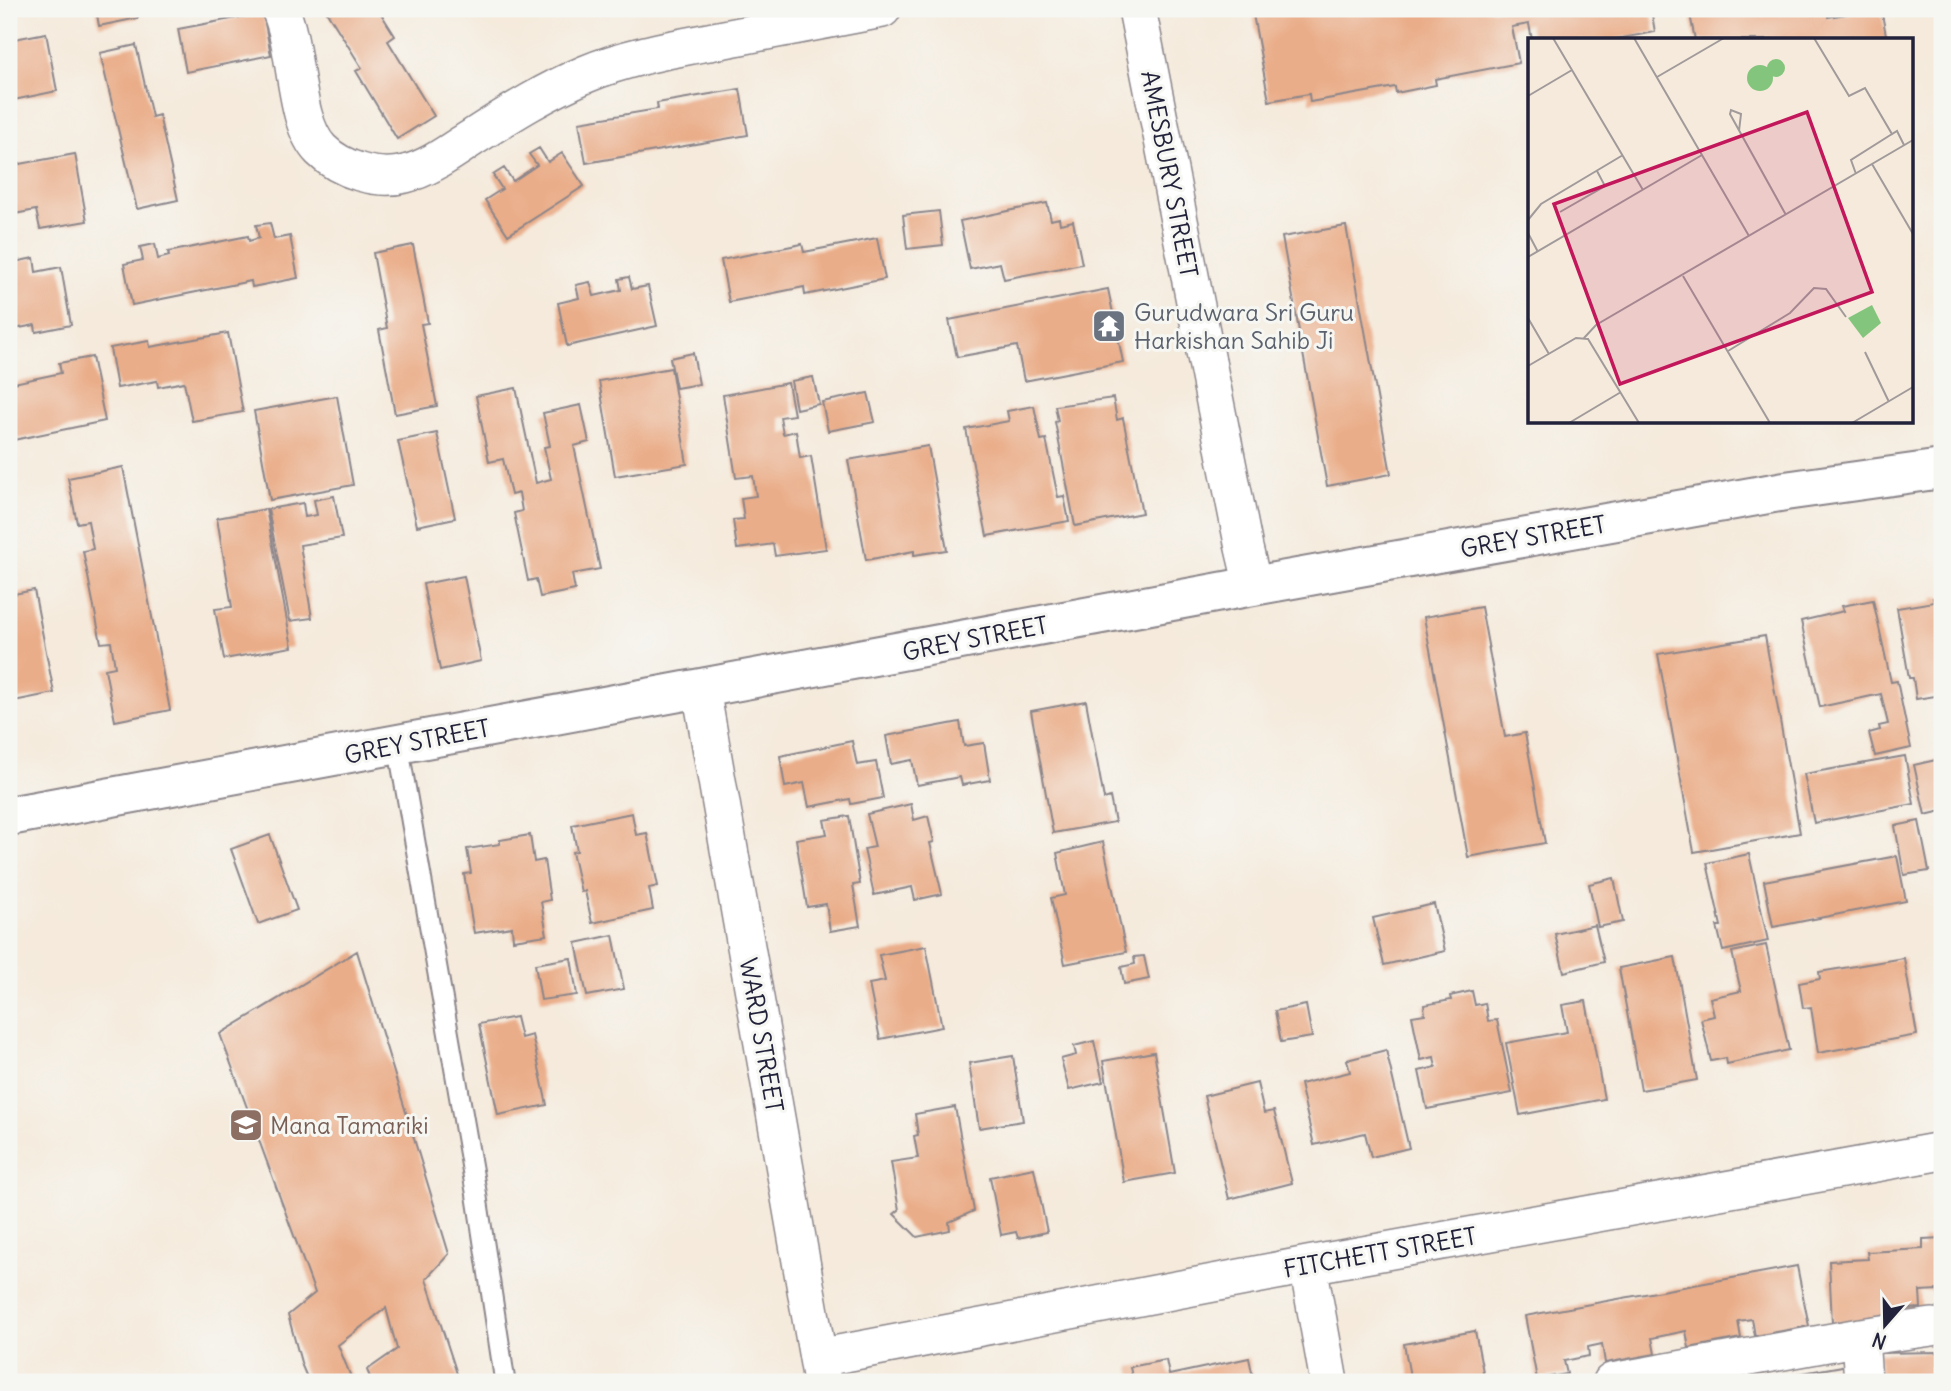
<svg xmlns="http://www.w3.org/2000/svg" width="1951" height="1391" viewBox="0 0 1951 1391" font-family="Delius,sans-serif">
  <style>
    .building { fill: #eaad89 }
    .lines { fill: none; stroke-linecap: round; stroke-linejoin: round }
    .lane-casing { stroke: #8c868b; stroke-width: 23 }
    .street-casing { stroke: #8c868b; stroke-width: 40 }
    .secondary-casing { stroke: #8c868b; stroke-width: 42 }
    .lane { stroke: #fff; stroke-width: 19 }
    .street { stroke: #fff; stroke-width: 37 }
    .secondary { stroke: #fff; stroke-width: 38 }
    .labels { text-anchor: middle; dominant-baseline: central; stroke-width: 6; stroke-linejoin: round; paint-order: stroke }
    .street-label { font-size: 24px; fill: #22223b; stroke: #f6f6f2 }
    .worship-label { font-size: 24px; fill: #5b616d; stroke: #f6f6f2; text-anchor: start }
    .education-label { font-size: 24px; fill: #785e54; stroke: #f6f6f2; text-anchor: start }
    .inset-road { fill: none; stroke: #a19a9b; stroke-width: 2 }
    .view { fill: #c2185b; fill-opacity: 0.15; stroke: #c2185b; stroke-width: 3.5 }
    .inset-edge { fill: none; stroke: #22223b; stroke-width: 3.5 }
  </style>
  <rect width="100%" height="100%" fill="#f6f6f2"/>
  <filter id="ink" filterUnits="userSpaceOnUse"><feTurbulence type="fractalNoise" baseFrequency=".0143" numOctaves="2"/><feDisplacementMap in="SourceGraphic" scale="14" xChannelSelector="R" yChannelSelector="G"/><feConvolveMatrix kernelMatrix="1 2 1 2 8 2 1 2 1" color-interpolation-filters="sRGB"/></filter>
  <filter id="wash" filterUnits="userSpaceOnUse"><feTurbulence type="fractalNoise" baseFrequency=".00686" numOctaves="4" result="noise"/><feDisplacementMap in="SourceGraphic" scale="28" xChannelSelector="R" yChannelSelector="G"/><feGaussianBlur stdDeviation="1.57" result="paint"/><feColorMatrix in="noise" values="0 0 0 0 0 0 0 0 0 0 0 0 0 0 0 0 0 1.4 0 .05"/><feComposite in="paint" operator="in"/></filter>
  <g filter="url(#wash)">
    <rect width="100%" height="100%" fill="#f5eadb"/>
    <g id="blocks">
      <!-- building -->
      <path class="building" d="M96,9h40l2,9 -39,8z
        M325,9h53l17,27 -7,5 46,75 -37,23 -41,-68 6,-3z
        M1252,9h399l4,23 -44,8h-79l-3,-16 -17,3 7,36 -84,16 1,6 -40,8 -1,-6 -85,15 -1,-8 -40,7z
        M1689,9h37l1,3 17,-3h83l1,8 24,-4 -1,-4h30l6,31h-192z
        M263,13l8,42 -85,17 -8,-43z
        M46,33l11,58 -48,10v-61z
        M136,45l16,72 7,-2 19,85 -41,9 -37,-156z
        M740,89l8,46 -162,28 -7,-41 79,-13 -1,-6z
        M539,148l9,14 14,-9 22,33 -76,49 -23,-35 17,-11 -9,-14 11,-7 9,13 24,-16 -8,-11z
        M75,154l12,67 -47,8 -4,-19 -27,5v-49z
        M1047,203l4,17 8,-2 1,6 13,-3 9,43 -78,15 -4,-16 -30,6 -10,-48z
        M939,211l4,34 -36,4 -4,-34z
        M270,223l4,16 16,-3 8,42 -46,9 -1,-6 -119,24 -8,-41 19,-4 -3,-13 15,-3 3,15 11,-3 -1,-4 80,-16 1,5 10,-3 -3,-13z
        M1346,226l45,248 -64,12 -45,-249z
        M877,238l8,41 -80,16 -1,-8 -75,15 -8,-42 81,-16 2,8z
        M413,245l15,78 -7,1 16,82 -42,8 -16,-84 8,-2 -14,-75z
        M34,258l2,14 25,-5 10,58 -35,7 -1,-7 -26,5v-67z
        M629,277l3,12 16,-3 9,40 -90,20 -9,-43 21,-5 -3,-13 14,-3 4,14 27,-6 -2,-11z
        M1108,289l15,73 -99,19 -7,-35 -60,11 -8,-37z
        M228,333l15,79 -51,9 -8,-39 -26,5 -1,-6 -40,7 -7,-40 39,-7 1,6z
        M693,353l6,31 -23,4 -6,-30z
        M92,357l13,64 -96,20v-57l52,-11 -2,-10z
        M671,368l16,96 -72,12 -16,-95z
        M813,377l6,27 -23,5 -5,-28z
        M788,383l6,32 -14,2 3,17 13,-3 4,27 11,-2 15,93 -51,7 -2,-12 -36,5 -4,-29 11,-1 -3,-21 15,-2 -3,-20 -17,2 -13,-83z
        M516,388l20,95 15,-4 -7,-32 6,-1 -7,-33 38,-8 8,37 -15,4 26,123 -28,5 3,16 -35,7 -4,-18 -8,2 -14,-68 8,-2 -3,-18 -8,2 -8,-36 -14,3 -13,-66z
        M868,393l7,29 -47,9 -6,-29z
        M337,396l16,89 -83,15 -16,-89z
        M1113,398l4,22 6,-2 19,95 -67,13 -20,-104 3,-1 -3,-15z
        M1034,406l7,34 5,-1 12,58 6,-1 5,25 -82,15 -21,-107 43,-8 -2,-10z
        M437,433l18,85 -38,8 -19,-85z
        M928,446l19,104 -33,5v-4l-48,9 -18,-100z
        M123,467l47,243 -55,11 -10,-52 10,-2 -4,-25 -10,1 -18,-92 10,-2 -5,-28 -11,2 -9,-45z
        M334,496l8,42 -42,7 12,73 -22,3 -22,-112 35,-6 2,14 12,-2 -3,-15z
        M266,509l26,138 -68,12 -9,-50 17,-2 -15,-89z
        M464,576l17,85 -41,9 -17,-86z
        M34,590l20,103 -45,9v-107z
        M1942,597v98l-26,4 -3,-21h-4l-12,-70 37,-6 -1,-4z
        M1873,600l18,82 6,-1 14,67 -36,8 -6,-23 11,-3 -1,-4 9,-2 -7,-30 -61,13 -19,-86 43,-10 -2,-5z
        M1481,607l24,130 20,-4 20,110 -77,14 -44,-240z
        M1765,636l35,197 -106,19 -36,-198z
        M1086,701l18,98 6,-2 5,25 -62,11 -22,-122z
        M960,722l4,24 20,-3 6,37 -28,5 -2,-8 -43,8 -5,-25 -21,4 -5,-28z
        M852,741l5,24 19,-3 7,36 -32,6 -1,-5 -41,8 -5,-24 -19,4 -5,-31z
        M1905,756l9,48 -100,19 -10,-49z
        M1940,759l2,8v44l-17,4 -11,-50z
        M911,804l3,16 14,-4 6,26 -4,1 12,51 -27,6 -3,-13 -38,8 -10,-46 11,-2 -8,-33z
        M632,813l4,22 11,-2 11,53 -9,2 4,22 -61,13 -7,-32 -4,1 -9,-40 5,-1 -5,-26z
        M849,816l11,68 -7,1 7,41 -30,5 -4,-27 -19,3 -11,-68 31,-5 -3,-14z
        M1919,821l10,50 -25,4 -9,-49z
        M270,835l27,75 -39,14 -27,-75z
        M530,835l4,27 10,-2 6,40 -9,2 6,33 -34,5 -1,-13 -38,6 -10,-59 7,-1 -4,-24 33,-5v-4z
        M1103,842l23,110 -61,12 -14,-66 14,-3 -8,-42z
        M1749,854l19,87 -45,10 -6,-25h4l-14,-63z
        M1897,856l9,45 -133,26 -9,-46z
        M1614,878l9,44 -25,5 -9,-43z
        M1434,904l11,47 -61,14 -11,-47z
        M1595,925l9,37 -40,10 -9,-38z
        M613,935l11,54 -37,7 -11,-53z
        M1766,945l23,105 -62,14 -1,-6 -15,3 -10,-42 13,-3 -4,-18 31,-7 -9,-39z
        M926,946l16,81 -62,12 -11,-55 16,-3 -6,-26z
        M357,951l92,303 -23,25 33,101 -4,2h-83l-5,-12 30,-21 -11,-41 -48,37 15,37h-44l-7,-16 -14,-51 27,-22 -95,-259z
        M1144,956l5,23 -25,5 -3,-17 14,-3 -1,-7z
        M1675,957l22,123 -56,10 -22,-122z
        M571,958l6,37 -36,5 -6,-36z
        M1904,958l13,77 -99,18 -7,-46 -8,1 -4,-25 21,-4 -1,-7z
        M1472,991l3,14 10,-2 3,18 9,-1 15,73 -85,16 -8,-38 17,-4 -2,-10 -13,3 -9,-44 13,-2 -1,-9 27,-5 -1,-4z
        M1586,1001l18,98 -84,16 -14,-72 61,-11 -5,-27z
        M1306,1005l6,32 -31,5 -6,-31z
        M516,1017l5,21 11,-3 15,70 -49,10 -19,-91z
        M1094,1041l9,41 -34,8 -8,-31 15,-4 -2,-9z
        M1386,1050l23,98 -38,9 -6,-24 -51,12 -14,-61 50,-12 -3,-12z
        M1154,1052l21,121 -51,9 -21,-121z
        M1013,1056l10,65 -44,7 -10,-65z
        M1257,1083l7,30 10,-2 18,72 -63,16 -25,-103z
        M955,1107l19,104 -25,11 1,8 -33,7 -23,-23 5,-4 -8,-48 27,-4 -4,-22 4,-1 -3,-21z
        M1034,1168l13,64 -29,6 -2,-6 -15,3 -11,-58z
        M1942,1238v63h-3l-1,-11 -18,1 1,17 -17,1 1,10 -73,4 -3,-62 39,-2 -1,-7 56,-3v-10z
        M1797,1266l12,60 -54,10 -3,-17 -14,2 3,17 -52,10 -3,-17 -34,7 3,16 -50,9 -3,-19 -14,3 1,9 -25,5 3,13 -30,5 -12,-63z
        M1475,1331l9,46 -11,2v3h-62l-7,-38z
        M1938,1352v12h4v18h-62l-1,-29z
        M1249,1358l5,24h-121l-3,-15 36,-7 3,15z
        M1848,1365l3,17h-75l-1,-4z"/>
    </g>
  </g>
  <g filter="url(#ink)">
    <use href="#blocks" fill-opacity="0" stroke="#8c868b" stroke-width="2"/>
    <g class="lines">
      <!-- lane casing -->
      <g class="lane-casing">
        <path id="lane" d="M398,745l78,446 29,191"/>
      </g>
      <!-- street casing -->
      <g class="street-casing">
        <path id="street" d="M280,9c18,39 13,113 41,141 20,20 56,31 84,24 25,-6 48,-24 70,-38 36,-23 71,-45 111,-62 40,-17 86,-25 128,-33 56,-11 112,-21 168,-32
          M1137,9l107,539 9,38
          M701,689l121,692
          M1308,1265l21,117
          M1860,1337l3,45
          M818,1358l490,-93 634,-114
          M1612,1382l248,-45 72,-10"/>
      </g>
      <!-- secondary casing -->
      <g class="secondary-casing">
        <path id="secondary" d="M9,816l1244,-230 532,-95 157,-22"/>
      </g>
      <!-- lane -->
      <use href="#lane" class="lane"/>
      <!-- street -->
      <use href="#street" class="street"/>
      <!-- secondary -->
      <use href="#secondary" class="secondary"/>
    </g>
  </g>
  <!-- icons -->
  <defs>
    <g id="temple-square" transform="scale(1.75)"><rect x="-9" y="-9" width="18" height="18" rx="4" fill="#6b7280" stroke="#f6f6f2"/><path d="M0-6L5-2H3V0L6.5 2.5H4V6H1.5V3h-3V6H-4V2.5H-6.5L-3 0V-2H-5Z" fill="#fff"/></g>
    <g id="school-square" transform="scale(1.75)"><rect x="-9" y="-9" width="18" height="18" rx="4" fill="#8d6e63" stroke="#f6f6f2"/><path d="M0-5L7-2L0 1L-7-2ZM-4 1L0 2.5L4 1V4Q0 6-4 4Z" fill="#fff"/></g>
  </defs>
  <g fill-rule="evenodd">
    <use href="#temple-square" x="1109" y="326"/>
    <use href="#school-square" x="246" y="1125"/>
  </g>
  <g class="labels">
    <!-- street labels -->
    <g class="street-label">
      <text transform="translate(1170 174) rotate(79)">AMESBURY STREET</text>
      <text transform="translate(1533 536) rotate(-10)">GREY STREET</text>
      <text transform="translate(975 638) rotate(-11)">GREY STREET</text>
      <text transform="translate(417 741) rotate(-11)">GREY STREET</text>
      <text transform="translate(762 1035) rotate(80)">WARD STREET</text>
      <text transform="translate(1380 1252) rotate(-10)">FITCHETT STREET</text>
    </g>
    <!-- worship labels -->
    <g class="worship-label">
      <text x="1134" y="312">Gurudwara Sri Guru<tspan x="1134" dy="28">Harkishan Sahib Ji</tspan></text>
    </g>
    <!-- education labels -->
    <g class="education-label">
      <text x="270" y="1125">Mana Tamariki</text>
    </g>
  </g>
  <!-- overview -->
  <g transform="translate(1528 38)">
    <rect width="385" height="385" fill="#f5eadb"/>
    <path d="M239 30a9 9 0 1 1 18 0a9 9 0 1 1-18 0ZM219 40a13 13 0 1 1 26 0a13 13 0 1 1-26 0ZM344,267l9,18 -18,15 -15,-20z" fill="#84c57d"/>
    <path class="inset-road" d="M25,0l90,152M106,0l115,198M286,0l35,58 16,-8 27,46 5,-3 7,14M129,39l67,-39M0,58l44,-26M211,93l2,-17 -10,-4 -1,4 56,101M344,126l41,70M328,136l-5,-14 41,-26M32,174l45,-26 -8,-15M0,182l13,-16 82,-49M0,195l10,19M0,219l174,-102M155,238l87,147M0,280l21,36M56,300l12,-13 317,-185M200,313l62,-38 24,-25 12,1 20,28M337,314l24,50M0,328l48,-28 12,1 51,84M41,385l52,-31M324,385l61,-36"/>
    <path class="view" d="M279,74l65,180 -252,92 -66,-180z"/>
    <rect width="385" height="385" class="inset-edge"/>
  </g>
  <!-- margin -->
  <rect width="1951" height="1391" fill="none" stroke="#f6f6f2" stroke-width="35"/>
  <!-- north arrow -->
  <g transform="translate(1885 1325) rotate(200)" stroke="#f6f6f2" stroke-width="5" paint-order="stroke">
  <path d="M0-5L12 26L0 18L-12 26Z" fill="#22223b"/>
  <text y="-10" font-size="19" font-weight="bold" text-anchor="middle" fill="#22223b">N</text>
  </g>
</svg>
